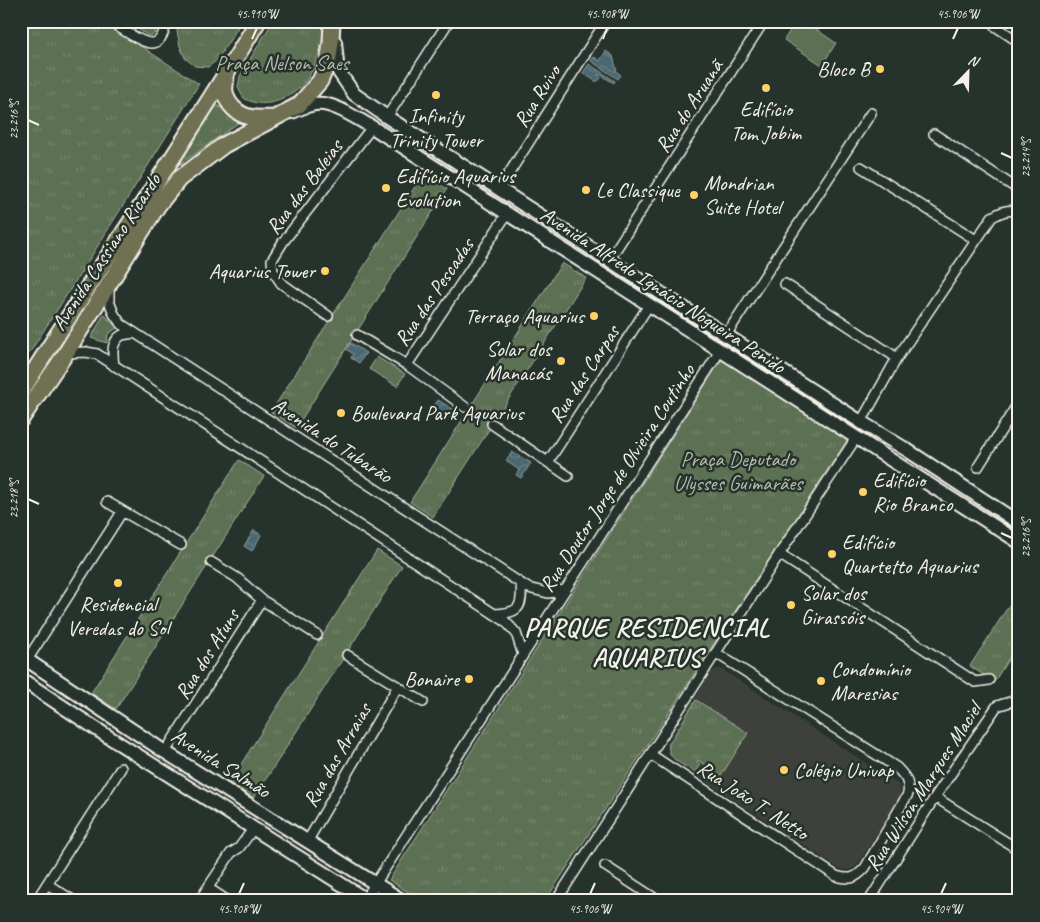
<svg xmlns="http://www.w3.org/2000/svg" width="1040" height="922" viewBox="0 0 1040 922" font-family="Caveat,sans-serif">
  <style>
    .built { fill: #3c413a }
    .grass { fill: url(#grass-tufts); stroke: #a8b09d }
    .pitch { fill: #5c6f52; stroke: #a8b09d }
    .water { fill: url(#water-waves); stroke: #8f9fa1 }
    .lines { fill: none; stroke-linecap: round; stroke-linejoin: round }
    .street-casing { stroke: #f4f1e8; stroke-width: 12 }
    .secondary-casing { stroke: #f4f1e8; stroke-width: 16 }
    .primary-casing { stroke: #f4f1e8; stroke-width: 19 }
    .street { stroke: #26332d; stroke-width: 9 }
    .secondary { stroke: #26332d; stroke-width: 12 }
    .primary { stroke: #706f52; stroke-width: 15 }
    .ticks { fill: none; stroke: #f4f1e8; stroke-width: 2 }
    .poi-dot { fill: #ffd166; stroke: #26332d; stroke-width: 2 }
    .labels { text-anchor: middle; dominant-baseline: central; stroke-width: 5; stroke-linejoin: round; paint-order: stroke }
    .park-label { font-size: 21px; fill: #b7bdac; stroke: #26332d }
    .poi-label { font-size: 21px; fill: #f4f1e8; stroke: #26332d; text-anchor: start }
    .street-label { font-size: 21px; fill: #f4f1e8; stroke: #26332d }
    .district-label { font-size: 26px; font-weight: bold; letter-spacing: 1px; fill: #f4f1e8; stroke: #26332d }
    .neatline { fill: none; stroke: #f4f1e8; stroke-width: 2 }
    .ticks-label { font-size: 12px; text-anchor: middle; fill: #f4f1e8 }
  </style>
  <defs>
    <pattern id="grass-tufts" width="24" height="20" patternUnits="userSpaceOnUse" patternTransform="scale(1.25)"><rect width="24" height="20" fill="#5c6f52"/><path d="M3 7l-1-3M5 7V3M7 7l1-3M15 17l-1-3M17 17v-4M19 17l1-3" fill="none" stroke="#74846b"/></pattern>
    <pattern id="water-waves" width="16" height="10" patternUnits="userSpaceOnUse" patternTransform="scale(1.25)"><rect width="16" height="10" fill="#4b6871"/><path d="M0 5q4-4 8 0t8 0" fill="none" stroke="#667e85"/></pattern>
  </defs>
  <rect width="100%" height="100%" fill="#26332d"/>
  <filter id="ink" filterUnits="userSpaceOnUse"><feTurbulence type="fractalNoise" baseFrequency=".02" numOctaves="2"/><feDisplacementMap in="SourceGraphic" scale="10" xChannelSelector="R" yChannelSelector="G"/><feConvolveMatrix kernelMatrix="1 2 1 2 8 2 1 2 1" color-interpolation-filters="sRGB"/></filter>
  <g filter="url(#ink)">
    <!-- built -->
    <path class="built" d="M718,669l5,1 175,114 3,8 -1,6 -41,64 -5,6 -8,2 -8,-2 -164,-108 -6,-7 -1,-9 2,-4 41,-66 2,-3z"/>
    <!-- grass -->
    <path class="grass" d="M21,21h81l97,63 -117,187 -61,95z
      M126,21h33l-4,12 -4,3 -4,-1z
      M179,21h63l-25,39 -9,7 -13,-1 -10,-8 -5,-12 -3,-15z
      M273,21h51c0,20 -7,44 -18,60 -12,15 -36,28 -56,20 -2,-1 -4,-1 -6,-3 -3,-3 -4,-7 -6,-11l2,-11z
      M217,105l24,16 -62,44z
      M423,174l24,15 -151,239 -25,-16z
      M562,263l24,15 -153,239 -23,-15z
      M104,314l13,14 -9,6 -1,9 -16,-5z
      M723,357l125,82 -303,462h-123l-33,-21z
      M239,460l25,16 -148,233 -25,-16z
      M377,550l25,16 -148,232 -25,-15z
      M1019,590v52l-25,40 -24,-16z
      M696,700l52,33 -29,46 -12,-7 2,-5 -11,-7 -1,2 3,2 -5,8c-11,-7 -29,-13 -26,-28z"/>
    <!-- pitch -->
    <path class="pitch" d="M796,21h8l32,22 -14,22 -38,-25z
      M377,357l28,17 -8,12 -28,-17z"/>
    <!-- water -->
    <path class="water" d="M606,51l7,5 4,16 4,3 -3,4 -27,-18 3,-4 6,4z
      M589,64l26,17 -1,2 -15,-9 -1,1 3,3 -3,3h-3l-12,-8z
      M351,343l15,10 -7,10 -8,-5 2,-4 -7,-5z
      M438,400l16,10 -5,8 -16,-10z
      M512,452l19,11 -10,15 -5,-3 3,-5 -13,-9z
      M254,530l7,5 -9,16 -8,-5z"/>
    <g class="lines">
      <!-- street casing -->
      <g class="street-casing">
        <path id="street" d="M110,21c8,6 33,23 42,22 3,0 6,-2 7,-3 5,-5 6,-13 8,-19
          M995,26l24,16
          M387,117l62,-96
          M934,134l85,56
          M861,167l115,73
          M499,189l107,-168
          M609,260l155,-239
          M785,284l112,74
          M109,286v15l5,13 7,10 407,264 20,5 17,-3
          M328,316l-47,-33 -8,-12 -1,-11 11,-18 89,-115
          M357,335l50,30 58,42
          M726,335l145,-222
          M66,353l20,-1 11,2 408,267 11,12 7,22
          M407,365l100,-151
          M114,366c-1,-11 -4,-24 8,-31 3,-1 9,-1 12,-2
          M861,422l36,-64 95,-141c9,-5 17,-9 27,-5
          M492,424l76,52
          M548,462l101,-157
          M978,467l41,-65
          M107,502l74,43
          M779,554l196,128 14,-2
          M211,562l26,16 25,22 55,35
          M494,614c24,-1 29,-5 27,-30
          M347,655l76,47
          M27,660l95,-148
          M165,752l97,-152
          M650,754l186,122c14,4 19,3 29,-8l43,-74c2,-12 -3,-18 -12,-27l-180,-114
          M935,797l84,53
          M307,842l91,-156
          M605,866l54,35
          M47,884l27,17
          M208,888l20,13
          M873,895l9,6
          M36,901l85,-133
          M199,901l32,-48 8,-5 14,-19
          M364,901l356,-550
          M556,901l222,-345 78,-118
          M869,901l66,-104 62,-91 16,-5 6,4"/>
      </g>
      <!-- secondary casing -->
      <g class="secondary-casing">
        <path id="secondary" d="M335,42l2,21 2,9 15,22 33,23 474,305 46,28 112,73
          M292,112c7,-3 15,-7 23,-8 17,-3 42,15 57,23l647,415
          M21,656l144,96 238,149
          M21,679l83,55 264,167"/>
      </g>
      <!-- primary casing -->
      <g class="primary-casing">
        <path id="primary" d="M226,76c0,5 -2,11 -1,16 2,12 12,22 24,25 7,2 16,1 24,1
          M21,392c78,-125 162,-245 237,-371
          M21,419l45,-66 92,-148 21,-26 45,-34 75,-40 21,-24 8,-18 3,-20 1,-22"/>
      </g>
      <!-- street -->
      <use href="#street" class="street"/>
      <!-- secondary -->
      <use href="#secondary" class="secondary"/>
      <!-- primary -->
      <use href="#primary" class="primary"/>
    </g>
  </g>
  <!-- ticks -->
  <path class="ticks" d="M252,39l5,-11M603,39l4,-11M953,39l5,-11M28,120l11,5M1001,153l11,5M28,499l11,5M1001,533l11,5M239,894l5,-11M590,894l5,-11M941,894l5,-11"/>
  <!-- markers -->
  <g class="poi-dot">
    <circle cx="880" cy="69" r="5"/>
    <circle cx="766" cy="88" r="5"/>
    <circle cx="436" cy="95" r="5"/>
    <circle cx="386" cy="188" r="5"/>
    <circle cx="586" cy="190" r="5"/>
    <circle cx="694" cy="195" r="5"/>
    <circle cx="325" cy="271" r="5"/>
    <circle cx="594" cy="316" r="5"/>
    <circle cx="561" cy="361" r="5"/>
    <circle cx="341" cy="413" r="5"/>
    <circle cx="863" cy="492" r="5"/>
    <circle cx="832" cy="554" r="5"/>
    <circle cx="118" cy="583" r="5"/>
    <circle cx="791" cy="605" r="5"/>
    <circle cx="469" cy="679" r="5"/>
    <circle cx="821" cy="681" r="5"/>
    <circle cx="784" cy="770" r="5"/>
  </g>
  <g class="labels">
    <!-- park labels -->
    <g class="park-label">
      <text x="282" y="63">Praça Nelson Saes</text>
      <text x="738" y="459">Praça Deputado<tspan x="738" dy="24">Ulysses Guimarães</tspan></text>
    </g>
    <!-- poi labels -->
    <g class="poi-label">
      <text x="870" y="69" text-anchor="end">Bloco B</text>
      <text x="766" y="109" text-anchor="middle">Edifício<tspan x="766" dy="24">Tom Jobim</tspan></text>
      <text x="436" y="116" text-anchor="middle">Infinity<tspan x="436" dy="24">Trinity Tower</tspan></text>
      <text x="396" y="176">Edifício Aquarius<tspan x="396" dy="24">Evolution</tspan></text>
      <text x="704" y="183">Mondrian<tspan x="704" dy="24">Suite Hotel</tspan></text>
      <text x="596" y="190">Le Classique</text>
      <text x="315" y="271" text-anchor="end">Aquarius Tower</text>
      <text x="584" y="316" text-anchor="end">Terraço Aquarius</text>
      <text x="551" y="349" text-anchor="end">Solar dos<tspan x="551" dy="24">Manacás</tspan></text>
      <text x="351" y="413">Boulevard Park Aquarius</text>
      <text x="873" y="480">Edifício<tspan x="873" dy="24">Rio Branco</tspan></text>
      <text x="842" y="542">Edifício<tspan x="842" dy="24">Quartetto Aquarius</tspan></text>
      <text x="801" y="593">Solar dos<tspan x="801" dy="24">Girassóis</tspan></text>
      <text x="118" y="604" text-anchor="middle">Residencial<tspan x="118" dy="24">Veredas do Sol</tspan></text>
      <text x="831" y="669">Condomínio<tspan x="831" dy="24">Maresias</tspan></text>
      <text x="459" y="679" text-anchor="end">Bonaire</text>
      <text x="794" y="770">Colégio Univap</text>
    </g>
    <!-- street labels -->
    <g class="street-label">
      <text transform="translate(537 96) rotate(-58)">Rua Ruivo</text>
      <text transform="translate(689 106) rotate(-57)">Rua do Aruanã</text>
      <text transform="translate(304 187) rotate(-53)">Rua das Baleias</text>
      <text transform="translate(106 252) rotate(-57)">Avenida Cassiano Ricardo</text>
      <text transform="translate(663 290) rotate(33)">Avenida Alfredo Ignácio Nogueira Penido</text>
      <text transform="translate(434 292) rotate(-56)">Rua das Pescadas</text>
      <text transform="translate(584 374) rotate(-57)">Rua das Carpas</text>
      <text transform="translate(332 440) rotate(33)">Avenida do Tubarão</text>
      <text transform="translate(617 478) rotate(-57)">Rua Doutor Jorge de Olvieira Coutinho</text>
      <text transform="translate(207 654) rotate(-58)">Rua dos Atuns</text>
      <text transform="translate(337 755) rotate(-60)">Rua das Arraias</text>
      <text transform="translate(221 763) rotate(32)">Avenida Salmão</text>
      <text transform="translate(923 787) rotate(-57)">Rua Wilson Marques Maciel</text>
      <text transform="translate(753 800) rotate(33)">Rua João T. Netto</text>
    </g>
    <!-- district labels -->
    <g class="district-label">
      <text x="647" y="627">PARQUE RESIDENCIAL<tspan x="647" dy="30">AQUARIUS</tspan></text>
    </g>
  </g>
  <!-- margin -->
  <rect width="1040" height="922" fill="none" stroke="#26332d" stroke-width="55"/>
  <!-- north arrow -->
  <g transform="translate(968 72) rotate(23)" stroke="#26332d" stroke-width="4" paint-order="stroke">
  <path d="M0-4L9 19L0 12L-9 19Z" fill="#f4f1e8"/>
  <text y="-8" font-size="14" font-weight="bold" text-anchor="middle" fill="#f4f1e8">N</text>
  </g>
  <rect x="28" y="28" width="984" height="866" class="neatline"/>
  <g class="ticks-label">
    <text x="257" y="18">45.910°W</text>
    <text x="607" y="18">45.908°W</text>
    <text x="958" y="18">45.906°W</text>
    <text transform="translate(14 120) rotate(-90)" y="4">23.216°S</text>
    <text transform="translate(1026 158) rotate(-90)" y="4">23.214°S</text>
    <text transform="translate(14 499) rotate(-90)" y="4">23.218°S</text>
    <text transform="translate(1026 538) rotate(-90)" y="4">23.216°S</text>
    <text x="239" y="913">45.908°W</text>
    <text x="590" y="913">45.906°W</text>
    <text x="941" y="913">45.904°W</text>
  </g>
</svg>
